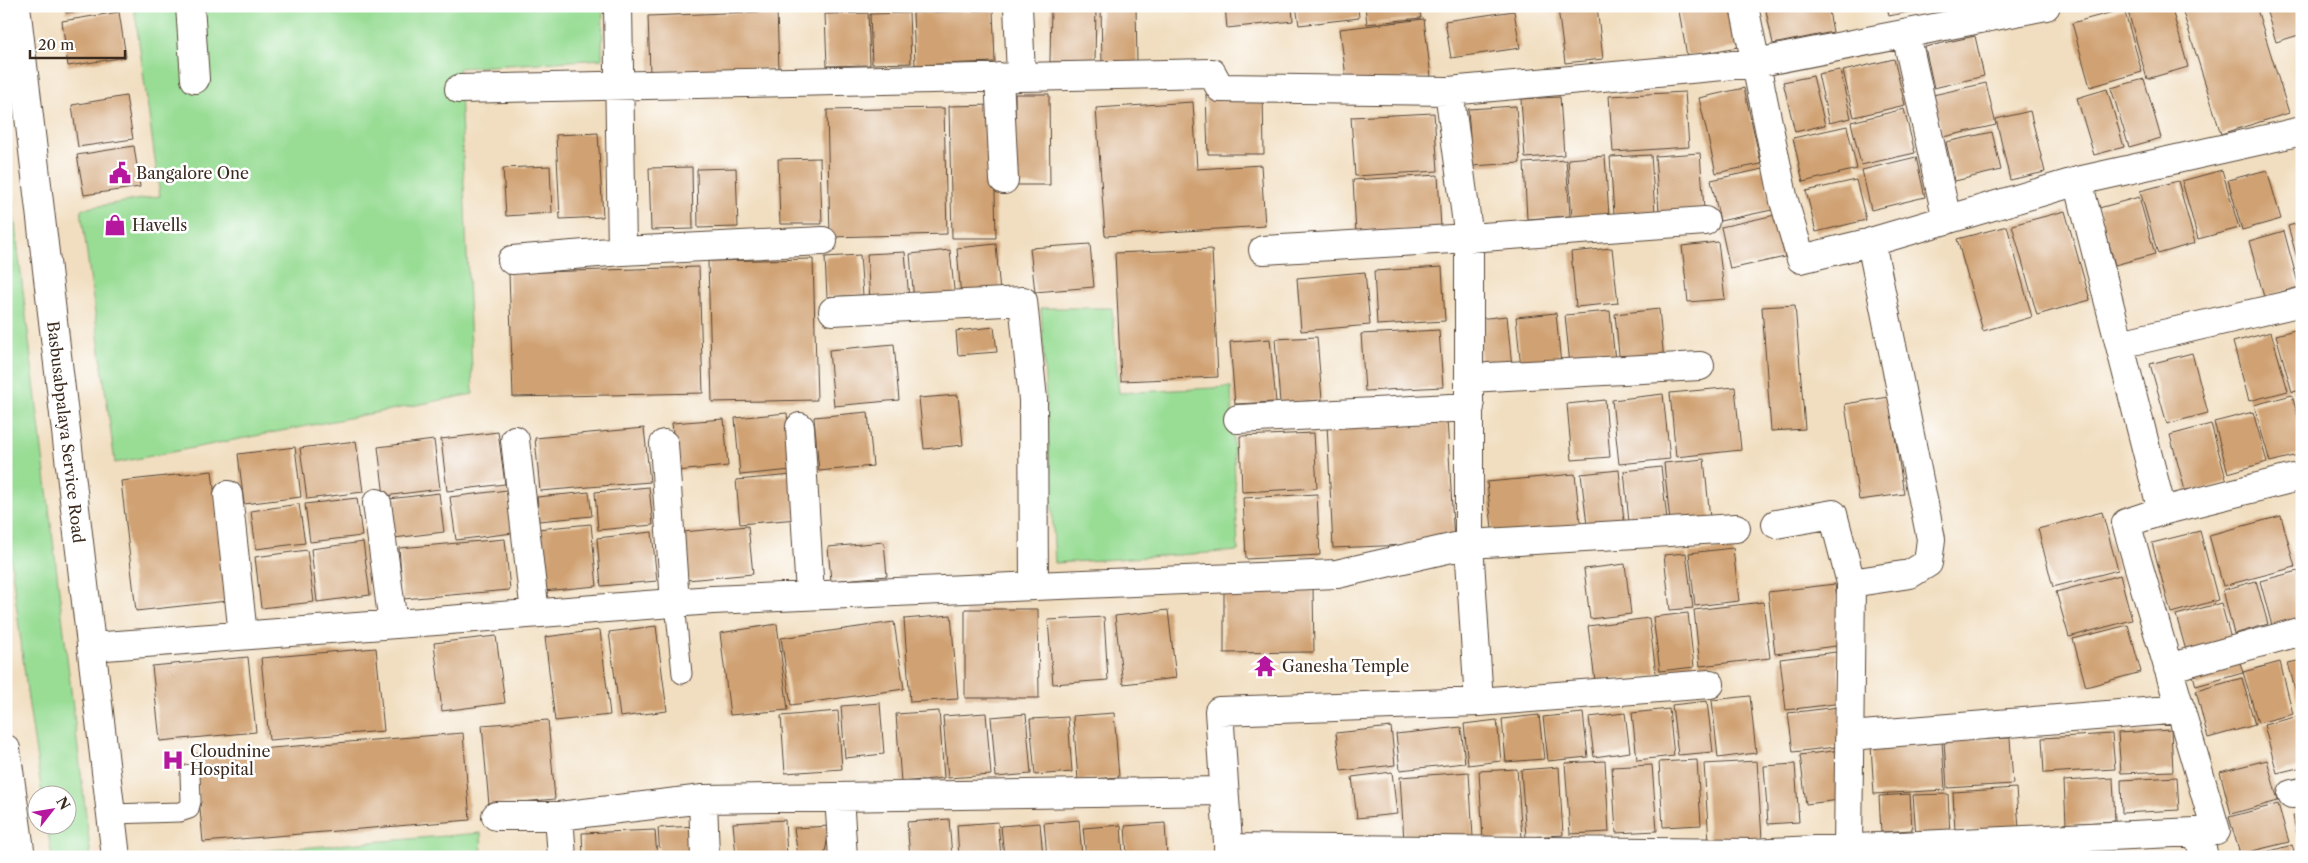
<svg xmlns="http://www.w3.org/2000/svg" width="2308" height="863" viewBox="0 0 2308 863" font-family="'Libre Caslon Text',serif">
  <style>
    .green { fill: #99dd95; stroke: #6a845a }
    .building { fill: #d0a273 }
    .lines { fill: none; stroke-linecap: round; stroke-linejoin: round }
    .service-casing { stroke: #564536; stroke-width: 21 }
    .minor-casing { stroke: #564536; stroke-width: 30 }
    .tertiary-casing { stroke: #564536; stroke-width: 30 }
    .trunk-casing { stroke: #564536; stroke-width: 30 }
    .service { stroke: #fff; stroke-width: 19 }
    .minor { stroke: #fff; stroke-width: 28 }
    .tertiary { stroke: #fff; stroke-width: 28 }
    .trunk { stroke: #fff; stroke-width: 28 }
    .labels { text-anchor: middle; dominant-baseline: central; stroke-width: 5; stroke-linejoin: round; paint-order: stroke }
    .poi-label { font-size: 16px; fill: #3b2a1e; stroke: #fff; text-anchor: start }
    .street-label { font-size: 16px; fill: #3b2a1e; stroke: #fff }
  </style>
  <rect width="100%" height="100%" fill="#fff"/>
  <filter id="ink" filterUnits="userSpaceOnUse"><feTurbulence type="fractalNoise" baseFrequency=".02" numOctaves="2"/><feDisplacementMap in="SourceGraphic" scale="10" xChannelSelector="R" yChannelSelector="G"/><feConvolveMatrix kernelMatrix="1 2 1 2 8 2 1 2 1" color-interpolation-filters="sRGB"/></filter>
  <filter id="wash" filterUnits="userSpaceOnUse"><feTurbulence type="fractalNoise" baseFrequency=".0096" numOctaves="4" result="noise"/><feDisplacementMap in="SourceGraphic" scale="20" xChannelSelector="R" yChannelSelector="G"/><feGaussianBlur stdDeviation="1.12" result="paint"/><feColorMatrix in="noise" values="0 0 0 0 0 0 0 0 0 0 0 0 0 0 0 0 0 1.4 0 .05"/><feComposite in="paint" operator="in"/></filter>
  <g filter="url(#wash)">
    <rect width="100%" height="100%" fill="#f1dec0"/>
    <!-- green -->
    <path class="green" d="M134,6h469l-1,53 -143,9 14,326 -358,69 -34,-254 79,-13z
      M6,149l85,708h-39l-5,-31h21v-30l-26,-1 -14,-96 -22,-177z
      M1041,308h71l7,85 112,-6 7,164 -183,12z
      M481,833l1,24h-292z"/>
    <g id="blocks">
      <!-- building -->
      <path class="building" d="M65,6h40v1l-39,6z
        M827,6h40v2l-40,2z
        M1051,6h45l-1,57 -45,-1z
        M1101,6h35l1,57 -35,1z
        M1225,6h67l1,15 -66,7z
        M1296,6h62l1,12 -60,7z
        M1365,6h54l2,12 -54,6z
        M1571,6h26l6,53 -38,4 -7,-55z
        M1678,6h59l7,40 -57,10z
        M1765,6h63l5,26 -60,12z
        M1887,6h46v1l-44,9z
        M2134,6h37l17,61 -41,12 -20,-71z
        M2181,6h75l33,107 -68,21z
        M2265,6h37v28l-26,8z
        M2124,9l18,63 -52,15 -18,-64z
        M993,10l2,52 -80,3 -2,-52z
        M777,11l2,58 -129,4 -2,-57z
        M1514,11l6,37 -69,10 -6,-37z
        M119,12l7,45 -58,9 -6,-45z
        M868,13l2,52 -43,1 -2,-52z
        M909,13l2,50 -39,1 -2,-50z
        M1424,19l7,58 -84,9 -7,-57z
        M1975,36l9,40 -50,12 -9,-41z
        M1894,59l11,46 -51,12 -11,-46z
        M1840,70l11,48 -22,5 -11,-49z
        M1813,76l12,49 -30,7 -12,-50z
        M2144,79l17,59 -32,9 -18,-59z
        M1986,83l10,42 -53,12 -10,-42z
        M1744,88l17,76 -45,9 -17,-75z
        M2107,89l17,58 -30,8 -17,-57z
        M1685,92l4,55 -76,5 -4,-56z
        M1263,93l1,61h-56l-2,-60z
        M1015,94h34l1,91h-34z
        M126,96l7,43 -55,8 -6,-42z
        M1560,97l4,58 -39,3 -4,-59z
        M1193,102l4,67 64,-4 4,61 -160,10 -9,-128z
        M993,105l3,133h-44l-3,-132z
        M1516,106l4,57 -48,3 -4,-57z
        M944,108l3,126 -117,3 -3,-127z
        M1904,109l11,44 -54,12 -10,-43z
        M2030,111l15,61 -35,8 -14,-61z
        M1434,113l4,58 -83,5 -4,-59z
        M1847,126l10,43 -54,13 -10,-44z
        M1992,132l9,38 -46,11 -9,-39z
        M598,133l5,84 -43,2 -4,-84z
        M134,146l6,41 -56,8 -7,-40z
        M1700,153l4,56 -45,3 -4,-56z
        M1651,155l4,57 -41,2 -4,-57z
        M1605,156l4,60 -37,2 -4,-59z
        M1916,157l9,40 -54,13 -9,-40z
        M820,158l2,66h-42l-2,-65z
        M1566,160l4,56 -43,3 -3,-56z
        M550,166l2,47 -46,3 -3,-48z
        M692,167l1,62 -42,1 -2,-62z
        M736,168l2,59 -40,1 -1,-59z
        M1763,169l9,41 -52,11 -9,-41z
        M2222,170l17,58 -41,11 -16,-58z
        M2267,170l14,49 -39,11 -14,-50z
        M1438,175l3,53 -85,5 -3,-53z
        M1856,180l10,40 -50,12 -10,-41z
        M2178,181l17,62 -37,11 -18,-63z
        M2139,197l16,57 -40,11 -16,-57z
        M2065,211l25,89 -53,15 -25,-90z
        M1775,215l10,42 -55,12 -9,-42z
        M2302,222v50h-1l-13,-46z
        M2007,226l25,91 -49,14 -26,-92z
        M2284,231l15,56 -35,10 -15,-56z
        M1718,242l7,57 -37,3 -6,-56z
        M996,244l4,50 -39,4 -4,-50z
        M1090,244l4,43 -59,5 -5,-44z
        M1612,248l6,55 -42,4 -5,-55z
        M1212,249l6,128 -97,4 -6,-128z
        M950,250l5,49 -41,3 -4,-48z
        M905,252l4,47 -39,2 -3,-47z
        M860,255l3,40 -36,2 -2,-40z
        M813,259l4,141 -105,2 -4,-141z
        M699,267l4,126 -190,4 -4,-124z
        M1442,267l3,54 -68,4 -3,-54z
        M1365,272l5,53 -69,6 -4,-53z
        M1795,305l10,124 -34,2 -9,-124z
        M1659,309l5,51 -44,4 -5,-50z
        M1610,311l5,50 -45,4 -5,-50z
        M1556,313l5,52 -40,4 -5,-52z
        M1507,316l5,51 -30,3 -5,-51z
        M994,327l3,25 -39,3 -2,-24z
        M2302,328v62l-10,2 -16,-57z
        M1439,330l4,57 -78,4 -4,-57z
        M2271,332l17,59 -39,10 -16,-59z
        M1317,337l5,63 -42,3 -5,-64z
        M1270,339l6,63 -41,2 -5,-62z
        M894,344l5,56 -65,6 -5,-56z
        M2192,353l16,60 -41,11 -17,-60z
        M1735,387l6,63 -65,7 -6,-64z
        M1663,394l7,65 -51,5 -7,-64z
        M958,395l5,50 -39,4 -5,-51z
        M2292,395l10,37v22l-32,8 -16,-57z
        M1889,397l15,97 -45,6 -14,-96z
        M1605,400l5,57 -38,3 -5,-56z
        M868,412l5,54 -54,5 -5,-54z
        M2253,412l14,50 -39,11 -14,-51z
        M787,413l5,57 -52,5 -5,-57z
        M1447,418l7,125 -121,5 -6,-124z
        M724,419l4,47 -51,5 -5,-48z
        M2211,424l16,58 -41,12 -16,-59z
        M644,428l6,54 -110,9 -5,-53z
        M498,432l7,52 -58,7 -6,-52z
        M1314,433l3,55 -75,4 -2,-56z
        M434,440l6,49 -56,7 -6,-49z
        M356,441l7,51 -56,7 -7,-51z
        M295,447l6,50 -57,7 -6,-50z
        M1704,459l6,59 -40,4 -6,-59z
        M1661,467l6,52 -38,3 -5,-51z
        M1619,470l5,52 -37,3 -6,-51z
        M212,471l15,130 -91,10 -15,-130z
        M1575,474l6,56 -88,8 -6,-56z
        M793,475l4,44 -57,5 -4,-44z
        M649,487l4,38 -55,5 -3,-38z
        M507,490l6,43 -57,7 -6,-43z
        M589,492l3,24 -53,5 -2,-24z
        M439,493l5,39 -50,6 -5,-39z
        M1317,494l3,61 -74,4 -3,-61z
        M357,498l5,38 -52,6 -5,-38z
        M299,504l6,39 -49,6 -5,-38z
        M2102,512l16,58 -65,17 -15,-58z
        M2281,516l14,51 -72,19 -14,-51z
        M591,524l6,62 -54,5 -6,-62z
        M748,526l5,48 -66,6 -4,-48z
        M2200,531l18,69 -47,13 -19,-70z
        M652,532l5,49 -56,5 -4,-48z
        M505,539l5,51 -107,9 -4,-51z
        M363,542l7,53 -53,7 -6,-53z
        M884,542l3,34 -56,5 -3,-34z
        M1733,548l6,53 -44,5 -6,-53z
        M307,550l7,52 -53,6 -6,-51z
        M1686,553l7,55 -23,2 -6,-55z
        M1625,564l6,50 -41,5 -6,-50z
        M2298,571l4,13v34l-30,8 -12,-45z
        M2120,575l12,45 -63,17 -13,-45z
        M2256,581l12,43 -34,10 -11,-44z
        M1835,584l8,61 -68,9 -7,-62z
        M1313,589l1,63 -90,1v-63z
        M1763,602l7,56 -70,8 -6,-56z
        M2221,603l11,39 -45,12 -11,-39z
        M965,609h73l1,89h-74z
        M1168,610l8,68 -53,6 -8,-68z
        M1688,613l6,54 -34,4 -7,-54z
        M951,615l7,84 -48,3 -6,-83z
        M1104,617l4,63 -55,4 -5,-64z
        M1649,618l7,56 -61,7 -7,-55z
        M894,622l10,67 -113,16 -10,-67z
        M777,624l11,86 -58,5 -10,-82z
        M2128,625l13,47 -55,15 -13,-48z
        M656,626l11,85 -47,6 -11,-85z
        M600,630l10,85 -55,6 -10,-84z
        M496,636l9,67 -63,8 -8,-68z
        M376,648l8,83 -115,9 -8,-82z
        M1836,652l6,51 -56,7 -6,-51z
        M2237,652l6,21 -47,13 -6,-22z
        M248,657l8,75 -96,9 -8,-75z
        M2302,660v51h-1l-13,-48z
        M2280,662l13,52 -35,9 -15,-51z
        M2242,678l13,47 -47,13 -12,-47z
        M1750,696l6,57 -38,5 -6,-58z
        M1707,701l6,51 -35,3 -6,-50z
        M880,703l4,51 -39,4 -4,-52z
        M1839,707l5,39 -51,6 -5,-39z
        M1669,709l5,47 -37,4 -5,-47z
        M838,711l4,58 -57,4 -4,-57z
        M939,711l5,67 -43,4 -5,-68z
        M986,713l5,62 -43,3 -5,-62z
        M1114,713l5,64 -41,3 -5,-64z
        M1583,713l5,44 -40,4 -5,-44z
        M1625,713l5,39 -36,5 -5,-40z
        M1026,714l5,60 -35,3 -5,-60z
        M1539,715l5,44 -38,3 -4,-43z
        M2299,716l3,10v41l-25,6 -13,-48z
        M1068,717l4,55 -37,3 -5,-56z
        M548,720l7,79 -66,6 -7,-80z
        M1497,720l4,41 -33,4 -4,-41z
        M1391,727l4,38 -54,6 -5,-38z
        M1461,727l4,36 -65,7 -4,-36z
        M2171,730l2,41 -52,2 -3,-40z
        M463,733l7,87 -267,22 -8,-88z
        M2112,734l3,35 -71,4 -2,-35z
        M2010,738l3,46 -66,4 -3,-47z
        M1942,742l3,48 -71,4 -3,-48z
        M1841,750l7,49 -42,5 -6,-49z
        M1697,760l4,65 -38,2 -4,-65z
        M2267,760l11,41 -47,13 -11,-42z
        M1605,761l4,71 -39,2 -5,-71z
        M1757,761l5,78 -53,4 -5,-79z
        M1795,764l4,58 -31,2 -4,-58z
        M1652,765l5,66 -41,2 -4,-66z
        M1559,767l4,68 -37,2 -5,-67z
        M1517,769l5,69 -39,2 -4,-69z
        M1392,772l5,42 -40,4 -5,-41z
        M1469,772l4,65 -69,4 -4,-64z
        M2177,777l2,33 -57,3 -1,-33z
        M2113,778l2,43 -49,3 -2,-43z
        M2016,788l3,40 -64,3 -2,-39z
        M1910,794l2,36 -31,2 -2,-36z
        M1948,794l2,41 -34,1 -3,-41z
        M2278,804l11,38 -49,12 -11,-37z
        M2302,814v24l-4,1 -5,-23z
        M949,819l3,38h-42l-3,-35z
        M785,820l2,37h-51l-3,-34z
        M1079,820l3,37h-35l-3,-34z
        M998,822l3,35h-42l-2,-32z
        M1040,823l3,34h-39l-3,-31z
        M1165,823l2,34h-40l-2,-31z
        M1121,825l2,32h-37l-3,-29z
        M697,826l1,31h-38l-2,-29z
        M830,826l-6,31h-26l-4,-29z
        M655,830l2,27h-74l-1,-24z
        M2292,845l3,12h-44v-1z"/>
    </g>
  </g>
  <g filter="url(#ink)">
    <use href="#blocks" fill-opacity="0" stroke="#564536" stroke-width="1"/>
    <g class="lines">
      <!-- service casing -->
      <g class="service-casing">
        <path id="service" d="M675,603l7,71
          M111,814l69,-2 9,-3 2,-8 -1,-27"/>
      </g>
      <!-- minor casing -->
      <g class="minor-casing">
        <path id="minor" d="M190,6l5,73
          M1018,6l3,69
          M1744,6l40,195 17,58 70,-17 207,-61 224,-50
          M1906,34l41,186
          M999,77l5,103
          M459,89l753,-16 8,15 229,3
          M1263,250l206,-12 236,-17
          M622,251l201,-10
          M512,260l110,-9 -4,-245
          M2120,344l182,-42
          M1469,378l231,-12
          M1238,419l232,-12
          M800,427l10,167
          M515,440l20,173
          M664,444l11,159
          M228,495l15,140
          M377,503l16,121
          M2162,511l140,-35
          M1776,524l57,-10 18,69 -3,266
          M1851,583l59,-9 18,-11 3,-24 -60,-297
          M1034,586l303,-12 132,-30 267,-16
          M92,647l620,-47 322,-14 -1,-186 -10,-99 -190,10
          M2168,668l134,-37
          M1479,702l231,-18
          M1850,736l331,-27
          M2292,794l10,-2
          M839,797l4,60
          M703,799l2,58
          M496,816h63
          M2198,832l6,25
          M1228,848l524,5 464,-22 -90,-308 36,-12 -84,-330
          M562,857l-3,-41 144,-17 521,-8
          M1229,857l-10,-146 260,-9 -10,-158v-306l-20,-147 307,-28 290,-57"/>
      </g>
      <!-- tertiary casing -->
      <g class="tertiary-casing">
        <g id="tertiary">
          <path id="s1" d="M16,6l100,851"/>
        </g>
      </g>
      <!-- trunk casing -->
      <g class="trunk-casing">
        <path id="trunk" d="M6,749l15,108"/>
      </g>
      <!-- service -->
      <use href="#service" class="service"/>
      <!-- minor -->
      <use href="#minor" class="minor"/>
      <!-- tertiary -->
      <use href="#tertiary" class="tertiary"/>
      <!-- trunk -->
      <use href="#trunk" class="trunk"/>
    </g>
  </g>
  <!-- icons -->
  <defs>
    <g id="civic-bare" transform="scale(1.725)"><path d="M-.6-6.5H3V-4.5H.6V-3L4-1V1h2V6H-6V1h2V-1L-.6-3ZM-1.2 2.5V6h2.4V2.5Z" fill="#b5179e" stroke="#fff" stroke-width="2.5" paint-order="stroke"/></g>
    <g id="shop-bare" transform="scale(1.725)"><path d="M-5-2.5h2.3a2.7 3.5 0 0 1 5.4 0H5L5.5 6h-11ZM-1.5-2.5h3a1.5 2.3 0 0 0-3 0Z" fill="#b5179e" stroke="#fff" stroke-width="2.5" paint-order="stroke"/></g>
    <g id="temple-bare" transform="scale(1.725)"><path d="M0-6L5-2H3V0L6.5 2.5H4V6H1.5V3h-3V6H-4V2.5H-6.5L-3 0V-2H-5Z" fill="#b5179e" stroke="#fff" stroke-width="2.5" paint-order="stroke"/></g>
    <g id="hospital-bare" transform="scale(1.725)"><path d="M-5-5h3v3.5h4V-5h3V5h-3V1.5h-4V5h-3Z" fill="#b5179e" stroke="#fff" stroke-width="2.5" paint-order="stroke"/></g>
  </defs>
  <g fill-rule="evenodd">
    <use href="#civic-bare" x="120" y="173"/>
    <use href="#shop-bare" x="115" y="225"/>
    <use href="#temple-bare" x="1265" y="666"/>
    <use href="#hospital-bare" x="173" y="760"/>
  </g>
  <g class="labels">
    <!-- poi labels -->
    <g class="poi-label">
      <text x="136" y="173">Bangalore One</text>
      <text x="132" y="225">Havells</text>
      <text x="1282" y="666">Ganesha Temple</text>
      <text x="190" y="751">Cloudnine<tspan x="190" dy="18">Hospital</tspan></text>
    </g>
    <!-- street labels -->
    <g class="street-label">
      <text stroke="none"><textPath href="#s1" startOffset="429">Basbusabpalaya Service Road</textPath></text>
    </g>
  </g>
  <!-- margin -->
  <rect width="2308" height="863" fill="none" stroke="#fff" stroke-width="25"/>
  <!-- north arrow -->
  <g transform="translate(52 810) rotate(59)"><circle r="24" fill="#ffffff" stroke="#b1aaa5"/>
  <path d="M0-4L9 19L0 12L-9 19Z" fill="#b5179e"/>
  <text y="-8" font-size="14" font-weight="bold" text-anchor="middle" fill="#3b2a1e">N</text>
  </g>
  <!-- scale -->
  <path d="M30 50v8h95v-8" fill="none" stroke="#3b2a1e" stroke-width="2.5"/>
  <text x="38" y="50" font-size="15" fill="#3b2a1e" stroke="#ffffff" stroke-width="4" paint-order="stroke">20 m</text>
</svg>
